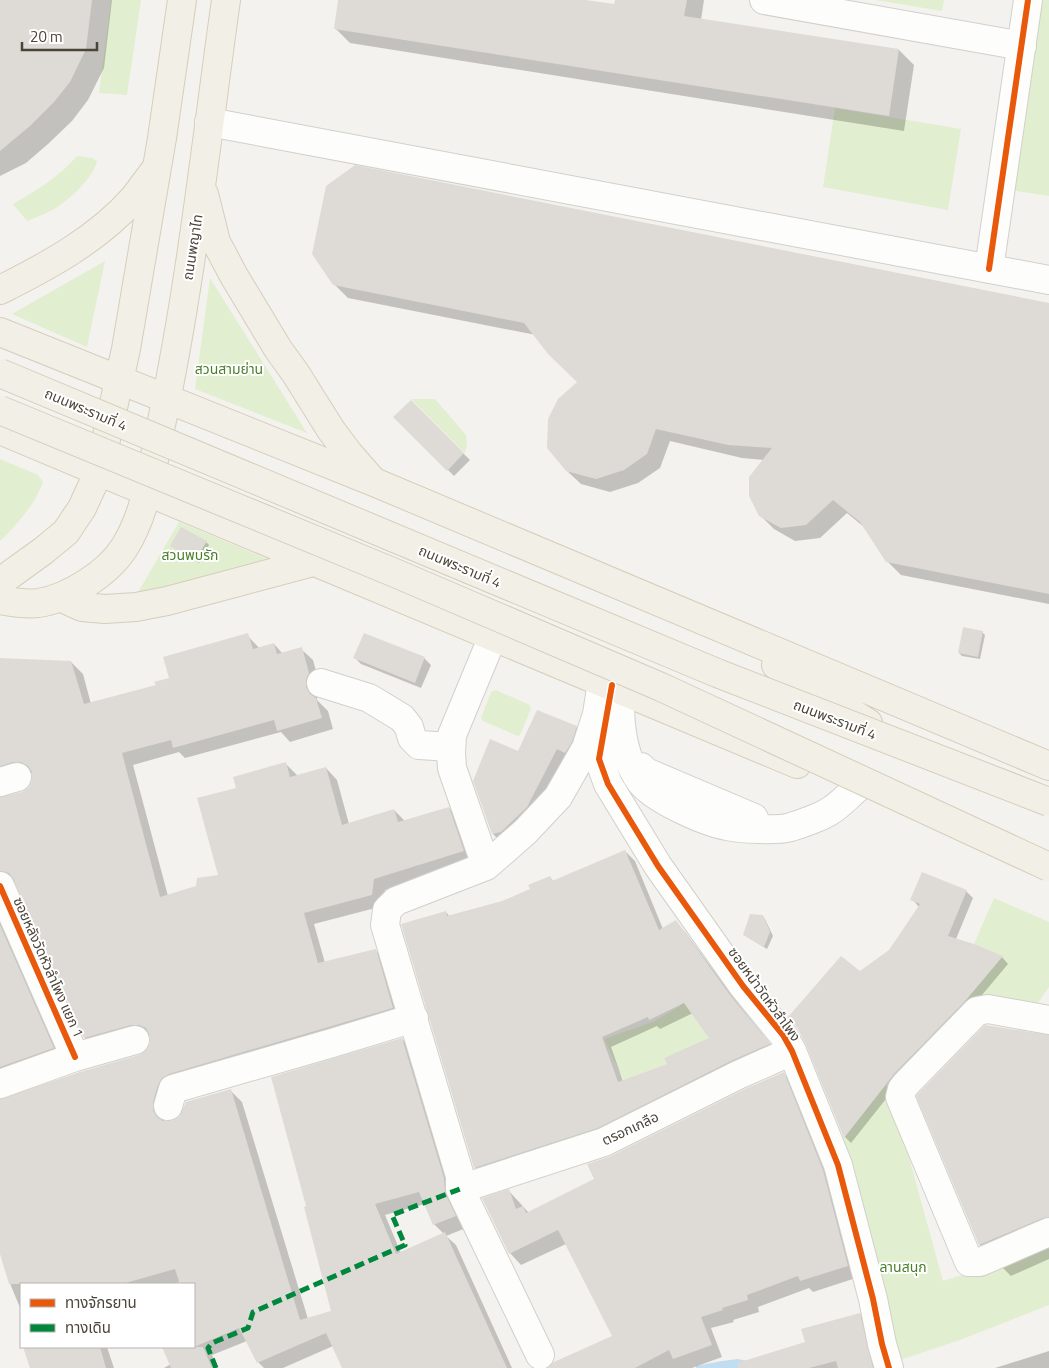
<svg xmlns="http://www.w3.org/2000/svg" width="1049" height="1368" viewBox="0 0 1049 1368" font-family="'Titillium Web','Noto Sans Thai',sans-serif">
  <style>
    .green { fill: #e1eecf }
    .water { fill: #c0ddf1 }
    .shadow { fill: #0003; fill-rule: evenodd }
    .building { fill: #dedbd6; fill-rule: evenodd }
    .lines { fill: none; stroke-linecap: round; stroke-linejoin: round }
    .minor-casing { stroke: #d2d0cb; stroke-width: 30 }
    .major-casing { stroke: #d6cebb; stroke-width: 30 }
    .minor { stroke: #fdfdfc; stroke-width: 28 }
    .major { stroke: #f2efe6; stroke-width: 28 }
    .major-bridge-casing { stroke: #d6cebb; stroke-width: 30; stroke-linecap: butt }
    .major-bridge { stroke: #f2efe6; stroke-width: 28 }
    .quiet { stroke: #00873e; stroke-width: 5; stroke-dasharray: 10 5; stroke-linecap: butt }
    .cycleway-casing { stroke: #fff; stroke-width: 9 }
    .cycleway { stroke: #e8590c; stroke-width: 6 }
    .labels { text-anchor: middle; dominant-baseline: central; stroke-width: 4; stroke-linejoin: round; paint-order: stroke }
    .street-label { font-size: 14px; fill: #4b4439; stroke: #fff }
    .park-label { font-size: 14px; fill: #4a7f2a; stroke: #fff }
  </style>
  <rect width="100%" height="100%" fill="#f4f2ee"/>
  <!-- green -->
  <path class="green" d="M111,0h30l-14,95 -28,-2z
    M876,0h68l-2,11z
    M1038,0h11v196l-39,-6z
    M835,108l126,21 -13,81 -125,-23z
    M77,156l15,2 5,3c-3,16 -27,38 -41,47 -9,5 -19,9 -29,13l-14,-17c24,-14 46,-27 64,-48z
    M105,261l-18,86 -75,-33z
    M210,278l97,155 -112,-44z
    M411,399h24l31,36 1,10 -2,8z
    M0,459l38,16 5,7c-7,21 -27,44 -43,59z
    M179,522l93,39 -135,33z
    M496,690l34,15 1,4 -11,26 -2,1 -35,-15 -2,-3 10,-26z
    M994,898l55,24v65l-18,26 -67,-12 38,-44 -28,-13z
    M681,997l38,39 -55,22 3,6 -43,16 -20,-41 49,-17 27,-16z
    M886,1085l21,65 36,131 26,-8 80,-34v66l-89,35 -63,21 -57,-219z"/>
  <!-- water -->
  <path class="water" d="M738,1359l9,2 8,7h-59v-2l26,-5z"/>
  <!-- shadow -->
  <path class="shadow" d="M0,0h112l-8,68 -16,32 -16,21 -24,23 -22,19 -26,13z
    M340,0h240l35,6 1,-6h88l-3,20 198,30 15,15 -10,66 -554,-88 -15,-15z
    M334,284l715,20v300l-148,-29 -14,-14 -23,-34 -17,-14 -27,25 -25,3 -21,-12 -14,-14 4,-55 -22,-2 -72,-17 -10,27 -22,15 -28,9 -29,-8 -14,-13 12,-89 -43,-47 -188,-37z
    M411,402l59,58 -16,16 -59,-59z
    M206,542l3,3 -10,18 -28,-17z
    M982,632l3,3 -5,24 -18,-3 -3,-3z
    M247,635l13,14 14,-5 9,10 18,-5 12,11 7,25 -3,6v9l11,11 5,18 -43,13 -9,-10 -96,26 -6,-6 -46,13 35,131 29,-9 23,-11 17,-87 49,-25 12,12 28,-8 11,12 12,44 45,-14 11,11 44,-13 11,12 15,43 -90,27 -2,16 -69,18 11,39 50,-13 12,12 17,57 -223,66 -17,29v8h8l58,-32 12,12 66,217 25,-7 69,-273 12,12 52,177 -20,8 10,9 56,123h-168l-11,-22 -50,22h-19l-6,-6 -11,-21 -35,14 6,13h-54l7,-4 -8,-17h31v-63h-13l-1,-2 -8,2h-151v26l-10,-24 -11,-35v-151l140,-44 7,-4 4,-7v-9h-8l-46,13 -12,-11 -70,-156 -9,1 -6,4v-89l22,-5 7,-4 4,-8v-8h-8l-25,10v-124l71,3 12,12 8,30 66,-18zM425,1204l9,20 10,10 -43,19 -16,-38z
    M355,658h69l7,7 -10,23 -60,-24z
    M576,727l11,12 -49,79 -34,27 -11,-11 26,-82z
    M625,851l10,10 28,68 12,-7 10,10 55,74 38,48 -293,123 -10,-10 -29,-255 4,5 52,-15 29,-12 19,-13 4,5zM693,1013l18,25 -42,26 -46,17 -12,-34 46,-21 3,3z
    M966,891l7,7 -17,41 17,6 29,12 6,7 -36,43 -71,73 -50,63 -6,-6 -37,-93 52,-71 30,-22 29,-44 -7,-8z
    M0,912l65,148 -65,25z
    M762,916l3,3 8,17 -6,13 -23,-14z
    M1049,1036v223l-38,17 -31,-31 -62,-149z
    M783,1073l12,12 39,98 25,94 -46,15 -4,-4 -51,19 1,5 -26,8 1,2 -23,6 11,29 -30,11h-143l65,-31 -48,-93 -45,21 -11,-12 -1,-62 20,22 67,-33 15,-23z
    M860,1314l20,21 7,33h-129z
    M24,1347h83l7,21h-83z
    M1049,1351v17h-54z"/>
  <!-- building -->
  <path class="building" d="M0,0h92l-6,49 -16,33 -16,20 -24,24 -30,25z
    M338,0h248l28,4 1,-4h72l-3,16 215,33 -10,67 -555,-87z
    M355,165l694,138v291l-163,-32 -26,-40 -27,-22 -27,25 -25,3 -22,-12 -10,-20v-19l23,-29 -44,-3 -72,-16 -9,25 -23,16 -28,9 -30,-8 -19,-23 1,-29 10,-20 19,-17 -29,-28 -24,-31 -191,-38 -21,-31 14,-68z
    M411,400l53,53 -17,18 -54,-54z
    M181,527l26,14 -12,20 -25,-15z
    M963,627l20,4 -5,26 -20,-4z
    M248,633l5,16 21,-6 3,11 25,-7 7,26 -3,6v8l4,7 6,4 6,20 -45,13 -3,-11 -101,28 -2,-8 -49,13 38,144 36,-11 1,-8 21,-3 -21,-77 39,-10 -3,-11 53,-15 4,15 36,-10 16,58 52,-16 4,13 51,-15 15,44 -90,28 -2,16 -68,18 14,50 58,-14 17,59 -224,66 -7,4 -4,7 -5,17v8l4,7 6,4h9l7,-4 7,-15 45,-13 69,231 31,-9 -27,-104 2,-1 -35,-129 131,-39 42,140 1,15 11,23 -23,9 -14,-33 -44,12 21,50 49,-22 62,136h-165l-16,-35 -69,30 -18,-35 -45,19v-63h-14l-5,-15 -53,15h-113l-9,-30v-155l80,-27 59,-17 7,-5 4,-6v-8l-4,-8 -7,-3h-8l-47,13 -70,-158 -5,-7 -9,-2v-74l22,-5 7,-5 3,-7v-8l-4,-6 -7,-4h-8l-13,4v-108l71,3 13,43 72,-19 -2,-3 15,-4 -6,-21z
    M364,633l61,24 -10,26 -62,-25z
    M537,710l40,16 -5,16 -7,11 -8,-4 -30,58 -26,25 -9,2 -19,-53 17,-42 28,12z
    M625,850l34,80 17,-10 54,75 40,49 -39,17 -133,67 -124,40 -73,-244 45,-13 1,5 55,-15 28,-12 -2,-4 22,-9 2,5zM684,1003l25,35 -45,20 3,6 -49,18 -16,-45 46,-20 1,3z
    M922,872l45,18 -19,46 26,8 29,12 -37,44 -72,74 -50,64 -38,-93 -9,-18 -9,-10 53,-61 19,15 29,-21 31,-46 -10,-4z
    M750,914l13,1 7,17 -6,15 -21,-12z
    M0,925l54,123 -54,19z
    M985,1025l64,10v182l-6,1 -64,27 -63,-149z
    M784,1072l39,98 25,96 -48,15 -2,-5 -51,19 1,5 -26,8 1,2 -22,7 11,28 -39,14 -4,-9 -34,18h-87l6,-6 58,-26 -54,-106 -49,24 -27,-56 27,-9 7,20 7,-3 3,7 68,-34 -7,-15 24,-8 134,-67z
    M860,1313l13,55h-35l-2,-7 -27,7h-71l-1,-5 68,-21 -4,-13z
    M23,1347h77l6,21h-76z
    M162,1347h41l9,21h-41z"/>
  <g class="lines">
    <!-- minor casing -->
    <g class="minor-casing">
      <path id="minor" d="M764,0l258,46
        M209,122l840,158
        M989,269l39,-269
        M321,683l48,15 33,20 7,9 3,11 7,7 32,2
        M621,689c-3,31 1,66 19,92 13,18 65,41 87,45 13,3 52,5 64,1 10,-3 32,-11 39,-16 10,-6 18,-15 26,-22
        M605,724l-6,35 9,25 50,82 85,120 40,49 9,16 46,114 35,134 9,45 7,24
        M641,767l5,5 108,46
        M0,782l17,-5
        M486,866l-34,-98 -1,-15 1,-18 41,-99
        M0,886l75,171
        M1049,1020l-61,-11 -11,2 -71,73 -4,5 -2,8 69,165h11l69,-30
        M0,1084l75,-27 60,-17
        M168,1106l5,-17 159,-46 82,-25
        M460,1189l144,-47 134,-67 54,-24
        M540,1355l-80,-166v-13l-75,-251 2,-15 9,-9 90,-35 39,-34 33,-35 28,-49 11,-34 5,-32"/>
    </g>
    <!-- major casing -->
    <g class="major-casing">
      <path id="major" d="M204,194l12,48 18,34 44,73 18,25 35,56 18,24 21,24
        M0,290c48,-24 98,-51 134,-92 7,-9 14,-19 21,-28
        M0,332l374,150 675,284
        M0,430l797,334
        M0,582l43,-31 23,-19 16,-24 17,-37 27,-122 36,-211 20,-138
        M60,597l22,10 23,2 31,-2 31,-6 146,-39
        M0,600c11,2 26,5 38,3 30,-4 70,-30 86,-55 23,-36 28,-82 37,-123 30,-140 45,-283 65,-425
        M776,665l92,58"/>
    </g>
    <!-- minor -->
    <use href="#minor" class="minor"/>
    <!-- major -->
    <use href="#major" class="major"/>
    <!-- major-bridge casing -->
    <g class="major-bridge-casing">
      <path id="major-bridge" d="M0,373l717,300 332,129
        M0,410l395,163 266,114 388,180"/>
    </g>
    <!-- major-bridge -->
    <use href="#major-bridge" class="major-bridge"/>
    <!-- quiet -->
    <path class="quiet" d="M216,1368l-8,-20 4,-5 36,-15 5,-16 152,-67 -13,-30 68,-26"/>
    <!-- cycleway casing -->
    <g class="cycleway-casing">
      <path id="cycleway" d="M989,269l39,-269
        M612,685l-13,74 9,25 50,82 85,120 40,49 9,16 46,114 35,134 9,45 7,24
        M0,886l75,171"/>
    </g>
    <!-- cycleway -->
    <use href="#cycleway" class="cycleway"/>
  </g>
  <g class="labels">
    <!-- street labels -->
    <g class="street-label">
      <text transform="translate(192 247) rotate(-81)">ถนนพญาไท</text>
      <text transform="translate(86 409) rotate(23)">ถนนพระรามที่ 4</text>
      <text transform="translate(460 566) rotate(23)">ถนนพระรามที่ 4</text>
      <text transform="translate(835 719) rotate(21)">ถนนพระรามที่ 4</text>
      <text transform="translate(49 967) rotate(66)">ซอยหลังวัดหัวลำโพง แยก 1</text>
      <text transform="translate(765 994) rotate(54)">ซอยหน้าวัดหัวลำโพง</text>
      <text transform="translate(630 1128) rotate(-25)">ตรอกเกลือ</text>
    </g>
    <!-- park labels -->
    <g class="park-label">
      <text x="229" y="368">สวนสามย่าน</text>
      <text x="190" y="554">สวนพบรัก</text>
      <text x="903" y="1266">ลานสนุก</text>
    </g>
  </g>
  <!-- legend -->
  <rect x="20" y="1283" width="175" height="65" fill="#ffffff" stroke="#b7b4b0"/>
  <rect x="30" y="1299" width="25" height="8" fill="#e8590c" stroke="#b7b4b0"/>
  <text x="65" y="1308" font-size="15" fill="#4b4439">ทางจักรยาน</text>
  <rect x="30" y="1324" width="25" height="8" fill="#00873e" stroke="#b7b4b0"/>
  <text x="65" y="1333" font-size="15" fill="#4b4439">ทางเดิน</text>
  <!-- scale -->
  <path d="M22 42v8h75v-8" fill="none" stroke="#4b4439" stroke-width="2.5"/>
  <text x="30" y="42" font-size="15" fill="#4b4439" stroke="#ffffff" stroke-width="4" paint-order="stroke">20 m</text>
</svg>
